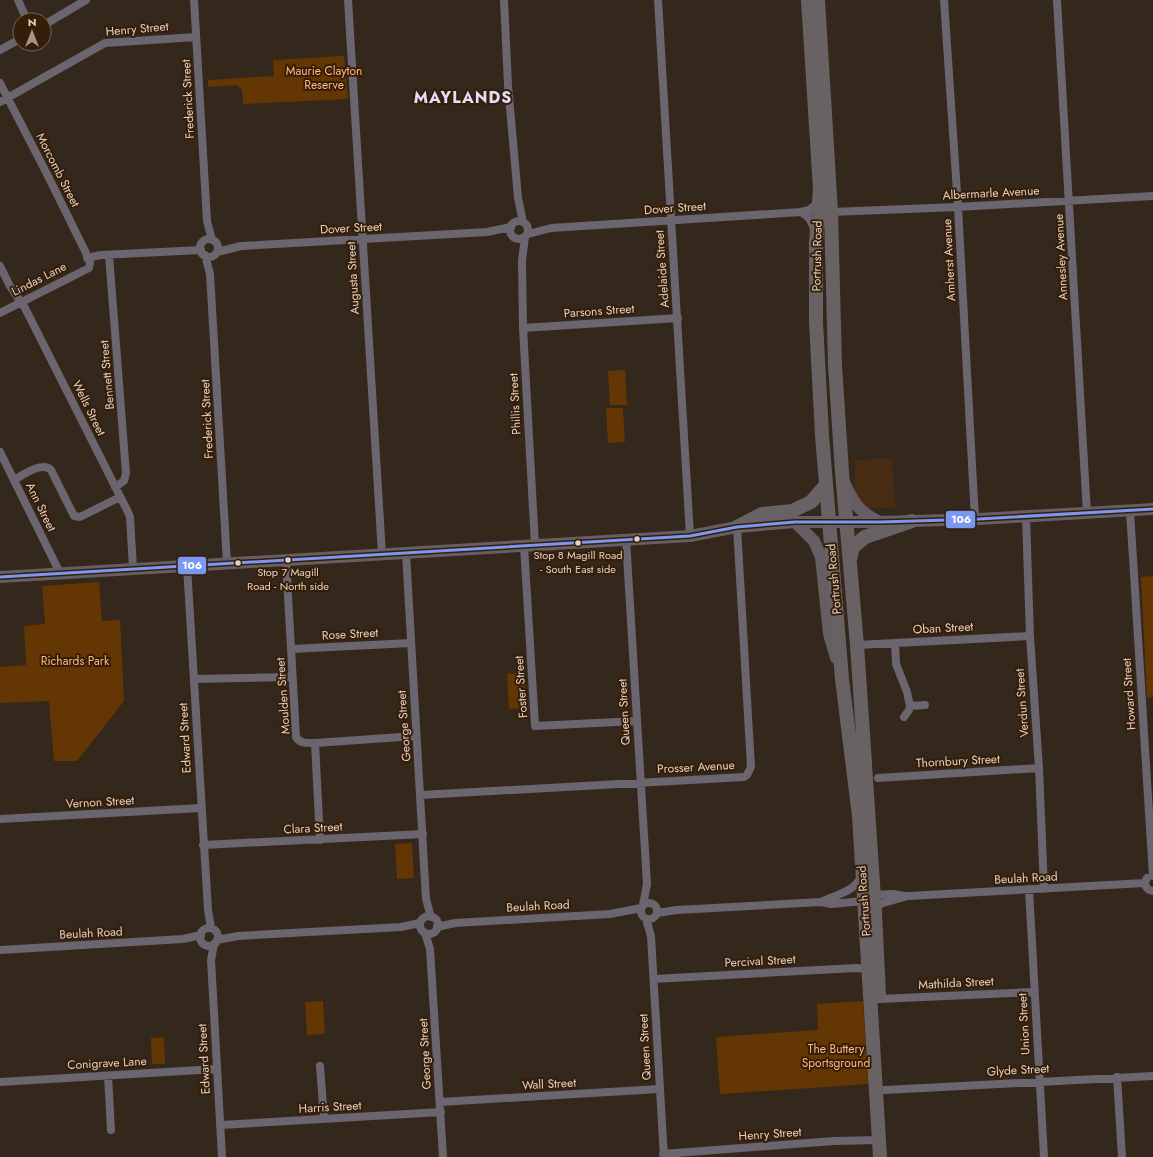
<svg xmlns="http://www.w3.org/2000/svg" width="1153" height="1157" viewBox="0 0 1153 1157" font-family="Jost,sans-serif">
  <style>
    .built { fill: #472b13 }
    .green { fill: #643604 }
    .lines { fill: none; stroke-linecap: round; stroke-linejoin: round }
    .minor { stroke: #6a656e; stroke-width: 8 }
    .secondary { stroke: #655e63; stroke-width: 12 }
    .trunk { stroke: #696264; stroke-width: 14 }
    .bus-1-casing { stroke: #351d08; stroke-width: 6 }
    .bus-1 { stroke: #7a97f1; stroke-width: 3 }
    .bus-dot { fill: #e1d0c4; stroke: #351d08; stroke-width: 1.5 }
    .labels { text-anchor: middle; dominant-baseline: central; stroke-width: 4; stroke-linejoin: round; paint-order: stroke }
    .bus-label { font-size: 11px; fill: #e1d0c4; stroke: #351d08 }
    .street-label { font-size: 12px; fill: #e1d0c4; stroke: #351d08 }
    .park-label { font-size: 12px; fill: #fcb983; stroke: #351d08 }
    .district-label { font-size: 16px; font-weight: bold; letter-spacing: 1px; fill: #e1defc; stroke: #351d08 }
    .line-badge { stroke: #351d08; stroke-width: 1.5 }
    .badge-label { font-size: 11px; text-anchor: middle; font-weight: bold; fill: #fff }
  </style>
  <rect width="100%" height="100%" fill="#34281c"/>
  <!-- built -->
  <path class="built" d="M892,458l3,50h-28l-8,-9 -4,-8v-31z"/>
  <!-- green -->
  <path class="green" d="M344,56l4,43 -105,5 -1,-14 -5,-5 -29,2v-7l66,-4 -1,-16z
    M625,370l2,35h-17l-2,-34z
    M606,408h17l2,34 -17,1z
    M1153,576v121l-6,1 -6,-121z
    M99,582l3,39 18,-1 4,81 -47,60h-23l-5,-60 -49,2v-36l26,-2 -2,-39 21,-2 -3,-38z
    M524,673l2,35 -17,1 -2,-35z
    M412,843l2,35 -17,1 -2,-35z
    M323,1001l2,33 -18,1 -2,-33z
    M863,1001l5,83 -148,10 -4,-57 102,-7 -1,-26z
    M164,1037l1,27h-13l-1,-26z"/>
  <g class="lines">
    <!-- minor -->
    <path class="minor" d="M18,0l9,20
      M194,0l13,221 5,19
      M348,0l34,554
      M504,0l4,85 10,113 5,24
      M658,0l32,536
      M944,0l14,207 17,312
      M1057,0l30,513
      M44,25l42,-25
      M0,50l20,-11
      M0,83l49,95 37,75 4,10 -1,5 -89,45
      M0,102l105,-59 91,-6
      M801,212c8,5 11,9 13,18
      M831,212l127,-5 195,-11
      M510 230a9 9 0 1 1 18 0a9 9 0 1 1-18 0Z
      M528,234l23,-6 250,-16 8,-2 10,-8
      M525,237l-3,24 1,67 12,217
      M200 248a9 9 0 1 1 18 0a9 9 0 1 1-18 0Z
      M217,252l24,-6 246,-14 24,-5
      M109,255l17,218 -2,8 -9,6
      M205,255l5,19 17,289
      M87,258l14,-3 100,-5
      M0,266l10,20 15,22 103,204 2,5 3,52
      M523,328l155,-10
      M0,452l60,121
      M14,480c9,-5 28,-19 37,-10l23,46 6,1 40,-20
      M1130,511l23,365
      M1026,517l4,119 9,132 5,121
      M626,539l21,345 -4,21
      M524,546l11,180 102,-5
      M406,553l20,346 5,18
      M286,560l10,177c4,7 12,6 19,6l5,97
      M187,566l21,344 3,18
      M895,643l1,21 11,28 3,14
      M857,645l173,-9
      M291,649l120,-6
      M194,679l98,-2
      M910,706l15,-1
      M904,717l5,-7 1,-4
      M315,743l101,-7
      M878,778l161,-10
      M421,795l323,-18 3,-2 4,-8 -14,-240
      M0,819l201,-11
      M203,845l220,-11
      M1147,878c-4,6 -1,12 6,13
      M1029,889l15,268
      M874,895l19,-1 12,2
      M821,902c14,-7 33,-10 40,-25
      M641 911a8 8 0 1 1 16 0a8 8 0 1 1-16 0Z
      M875,912l4,-7 4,-2 25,-7 237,-13
      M657,913l20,-3 144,-8 10,2 33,-3
      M420 925a9 9 0 1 1 18 0a9 9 0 1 1-18 0Z
      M646,919l5,17 13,221
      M437,927l18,-4 155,-9 31,-6
      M200 937a9 9 0 1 1 18 0a9 9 0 1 1-18 0Z
      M425,933l5,16 13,208
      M217,940l21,-4 163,-9 19,-4
      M214,944l-3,16 11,197
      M0,950l183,-11 18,-4
      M654,979l202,-11 12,1
      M879,999l155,-7
      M320,1066l4,53
      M108,1076l3,54
      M1117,1077l5,80
      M0,1082l216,-13
      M885,1090l268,-14
      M440,1102l219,-13
      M220,1125l221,-13
      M663,1154l171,-13 45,-1"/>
    <!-- secondary -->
    <path class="secondary" d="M844,482c9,19 14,30 34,39
      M795,522l19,19 7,16 8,77 7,24
      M0,577l690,-41 47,-9 58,-5h86l98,-3 174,-10"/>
    <!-- trunk -->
    <path class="trunk" d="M808,0l12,189 -4,54v79l6,113 20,244 17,137 21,341
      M818,0l13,212 4,153 7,107 15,173 18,268 4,81
      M737,527l25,-13 30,-3 19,-9 15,-17
      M850,559l3,-12 12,-10 47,-16"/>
    <!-- bus-1 casing -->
    <g class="bus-1-casing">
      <path id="bus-1" d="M0,577l690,-41 47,-9 58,-5h86l98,-3 174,-10"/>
    </g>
    <!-- bus-1 -->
    <use href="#bus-1" class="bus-1"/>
  </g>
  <!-- markers -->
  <g class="bus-dot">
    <circle cx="637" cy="539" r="3.5"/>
    <circle cx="578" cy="543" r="3.5"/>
    <circle cx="288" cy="560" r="3.5"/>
    <circle cx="238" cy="563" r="3.5"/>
  </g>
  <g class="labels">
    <!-- bus labels -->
    <g class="bus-label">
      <text x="578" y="555">Stop 8 Magill Road<tspan x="578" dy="14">- South East side</tspan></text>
      <text x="288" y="572">Stop 7 Magill<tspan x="288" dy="14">Road - North side</tspan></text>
    </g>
    <!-- street labels -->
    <g class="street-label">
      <text transform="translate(137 29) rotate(-5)">Henry Street</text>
      <text transform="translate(188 99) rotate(-93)">Frederick Street</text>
      <text transform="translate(58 170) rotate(63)">Morcomb Street</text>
      <text transform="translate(991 193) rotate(-3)">Albermarle Avenue</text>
      <text transform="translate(675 208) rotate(-4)">Dover Street</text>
      <text transform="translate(351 228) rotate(-3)">Dover Street</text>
      <text transform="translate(817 256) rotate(-89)">Portrush Road</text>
      <text transform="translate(1061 257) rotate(-93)">Annesley Avenue</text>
      <text transform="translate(949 260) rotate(-93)">Amherst Avenue</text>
      <text transform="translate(662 269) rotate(-94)">Adelaide Street</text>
      <text transform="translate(353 278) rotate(-93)">Augusta Street</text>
      <text transform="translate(39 279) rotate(-27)">Lindas Lane</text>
      <text transform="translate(599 311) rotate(-4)">Parsons Street</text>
      <text transform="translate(107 375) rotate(-95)">Bennett Street</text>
      <text transform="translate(515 404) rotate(-93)">Phillis Street</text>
      <text transform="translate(89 408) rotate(64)">Wells Street</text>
      <text transform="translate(207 419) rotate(-93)">Frederick Street</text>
      <text transform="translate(41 507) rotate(64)">Ann Street</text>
      <text transform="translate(834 579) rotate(-95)">Portrush Road</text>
      <text transform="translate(943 628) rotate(-3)">Oban Street</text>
      <text transform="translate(350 634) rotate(-3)">Rose Street</text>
      <text transform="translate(521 687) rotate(-94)">Foster Street</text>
      <text transform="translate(1129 694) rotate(-94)">Howard Street</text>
      <text transform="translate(283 696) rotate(-94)">Moulden Street</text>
      <text transform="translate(1022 703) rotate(-94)">Verdun Street</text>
      <text transform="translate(624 712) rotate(-93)">Queen Street</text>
      <text transform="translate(404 726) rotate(-94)">George Street</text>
      <text transform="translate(185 738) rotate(-93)">Edward Street</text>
      <text transform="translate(958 761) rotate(-3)">Thornbury Street</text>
      <text transform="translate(696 767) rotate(-3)">Prosser Avenue</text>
      <text transform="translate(100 802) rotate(-3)">Vernon Street</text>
      <text transform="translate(313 828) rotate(-3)">Clara Street</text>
      <text transform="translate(1026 878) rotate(-3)">Beulah Road</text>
      <text transform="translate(864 901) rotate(-94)">Portrush Road</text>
      <text transform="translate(538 906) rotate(-3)">Beulah Road</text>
      <text transform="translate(91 933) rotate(-3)">Beulah Road</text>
      <text transform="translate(760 961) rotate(-3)">Percival Street</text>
      <text transform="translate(956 983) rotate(-3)">Mathilda Street</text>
      <text transform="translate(1024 1024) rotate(-93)">Union Street</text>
      <text transform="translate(645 1047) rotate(-93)">Queen Street</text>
      <text transform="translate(425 1054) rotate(-93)">George Street</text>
      <text transform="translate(204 1059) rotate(-93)">Edward Street</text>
      <text transform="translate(107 1063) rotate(-3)">Conigrave Lane</text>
      <text transform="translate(1018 1070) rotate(-3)">Glyde Street</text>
      <text transform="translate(549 1084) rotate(-3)">Wall Street</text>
      <text transform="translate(330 1107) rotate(-3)">Harris Street</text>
      <text transform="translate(770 1134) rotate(-4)">Henry Street</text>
    </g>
    <!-- park labels -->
    <g class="park-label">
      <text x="324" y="71">Maurie Clayton<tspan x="324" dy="14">Reserve</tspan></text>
      <text x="75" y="661">Richards Park</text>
      <text x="836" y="1049">The Buttery<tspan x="836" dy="14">Sportsground</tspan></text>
    </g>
    <!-- district labels -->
    <g class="district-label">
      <text x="463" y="97">MAYLANDS</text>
    </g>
  </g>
  <g class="line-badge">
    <rect x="945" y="510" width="31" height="19" rx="4" fill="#7a97f1"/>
    <rect x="177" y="556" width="30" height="19" rx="4" fill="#7a97f1"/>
  </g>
  <g class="badge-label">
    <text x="961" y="523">106</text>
    <text x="192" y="569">106</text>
  </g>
  <!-- north arrow -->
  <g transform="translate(32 32)"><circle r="19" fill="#351d08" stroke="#7a6553"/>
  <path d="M0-3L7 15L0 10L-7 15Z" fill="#a49589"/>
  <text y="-6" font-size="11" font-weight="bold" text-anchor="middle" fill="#e1d0c4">N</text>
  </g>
</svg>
